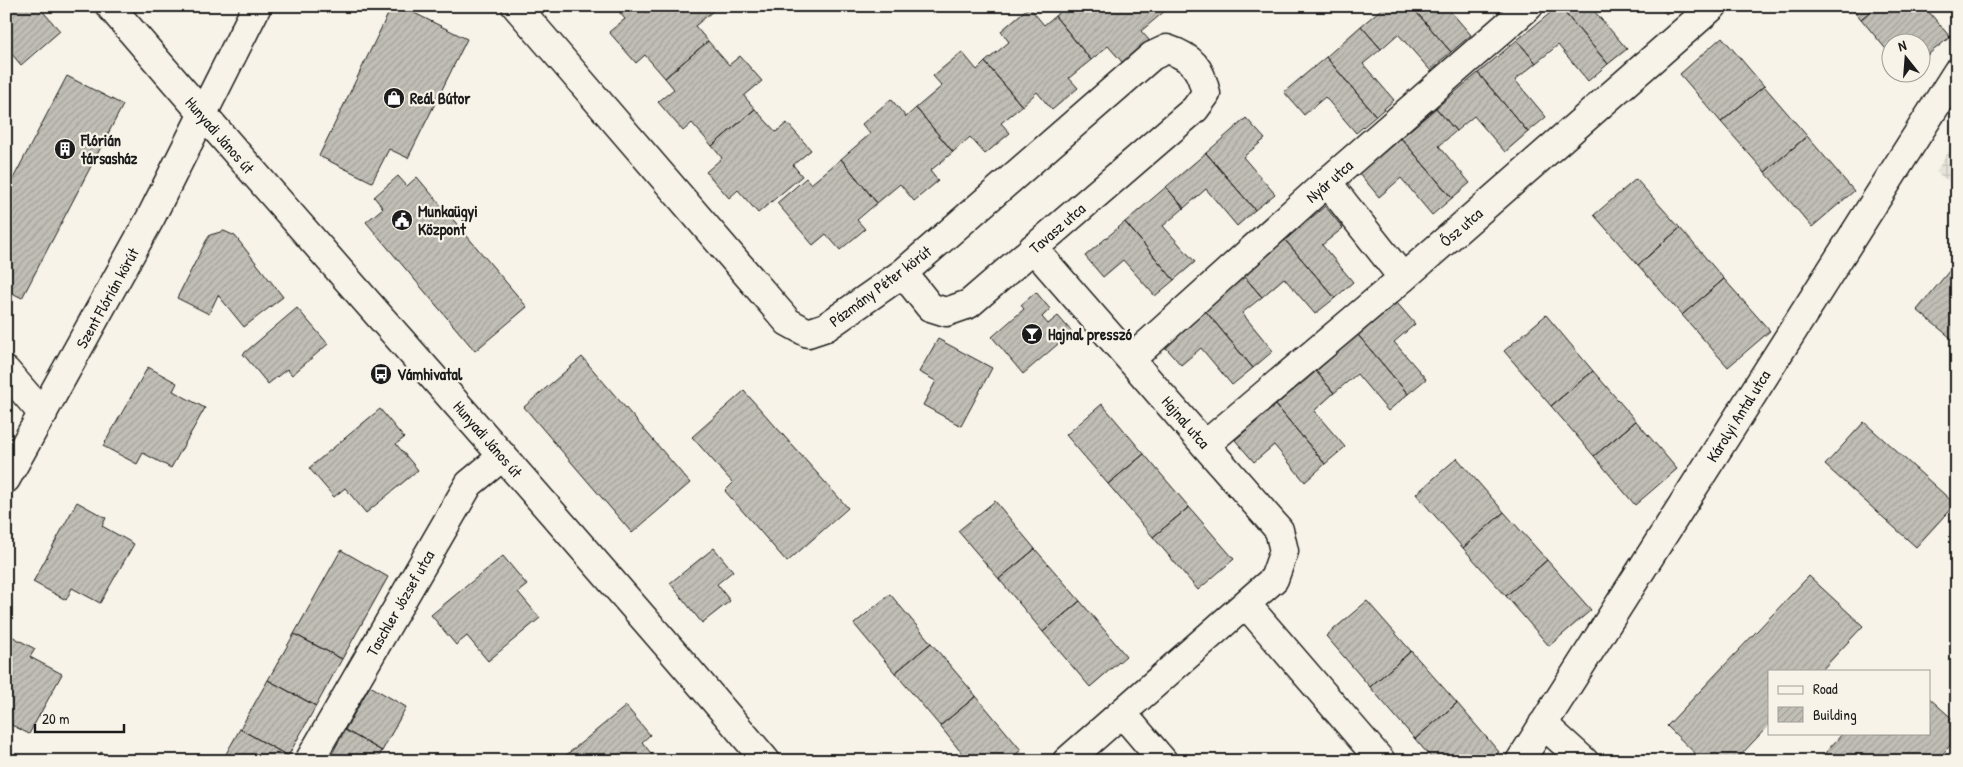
<svg xmlns="http://www.w3.org/2000/svg" width="1963" height="767" viewBox="0 0 1963 767" font-family="'Patrick Hand',sans-serif">
  <style>
    .industrial { fill: url(#industrial-grid) }
    .building { fill: url(#building-hatch); stroke: #1c1c1c }
    .lines { fill: none; stroke-linecap: round; stroke-linejoin: round }
    .minor-casing { stroke: #1c1c1c; stroke-width: 31 }
    .minor { stroke: #f7f3e8; stroke-width: 28 }
    .labels { text-anchor: middle; dominant-baseline: central; stroke-width: 4.5; stroke-linejoin: round; paint-order: stroke }
    .poi-label { font-size: 16px; font-weight: bold; fill: #1c1c1c; stroke: #f7f3e8; text-anchor: start }
    .street-label { font-size: 16px; fill: #1c1c1c; stroke: #f7f3e8 }
  </style>
  <defs>
    <pattern id="industrial-grid" width="8" height="8" patternUnits="userSpaceOnUse" patternTransform="scale(1.25)"><rect width="8" height="8" fill="#e6e3d9"/><path d="M0 4h8M4 0v8" fill="none" stroke="#c5c2ba"/></pattern>
    <pattern id="building-hatch" width="6" height="6" patternUnits="userSpaceOnUse" patternTransform="scale(1.25)"><rect width="6" height="6" fill="#c0beb5"/><path d="M-1 1l2-2M0 6l6-6M5 7l2-2" fill="none" stroke="#a4a39b"/></pattern>
  </defs>
  <rect width="100%" height="100%" fill="#f7f3e8"/>
  <filter id="ink" filterUnits="userSpaceOnUse"><feTurbulence type="fractalNoise" baseFrequency=".02" numOctaves="2"/><feDisplacementMap in="SourceGraphic" scale="10" xChannelSelector="R" yChannelSelector="G"/><feConvolveMatrix kernelMatrix="1 2 1 2 8 2 1 2 1" color-interpolation-filters="sRGB"/></filter>
  <g filter="url(#ink)">
    <!-- industrial -->
    <path class="industrial" d="M1957,138v49l-21,-15z"/>
    <!-- building -->
    <path class="building" d="M6,6h11l-11,10z
      M17,6h21l22,25 -39,34 -15,-18v-31z
      M392,6h8l67,33 -59,119 -19,-9 -17,33 -53,-26z
      M614,6h95l4,5 -18,15 13,15 -43,37 -20,-23 -9,8 -27,-31 16,-13z
      M1066,6h97l3,4 -25,21 8,9 -26,23 -15,-17 -17,14 -36,-44z
      M1385,6h26l40,46 -21,18 -32,-36 -17,15 -20,-23z
      M1411,6h35l25,29 -20,17z
      M1559,6h43l-7,6 32,37 -19,15z
      M1559,6l49,58 -20,17 -30,-36 -22,18 -19,-23z
      M1660,6h16l-10,8z
      M1850,6h27l-16,13z
      M1877,6h47l26,31 -30,24v-19h-30v12l-29,-35z
      M1029,7l15,18 11,-9 36,44 -22,18 9,10 -26,22 -15,-18 -15,14 -37,-44 24,-20 -8,-11z
      M1361,26l20,23 -18,15 31,36 -18,16 -50,-59z
      M1722,37l42,49 -43,36 -41,-48z
      M1517,40l19,23 -21,17 31,37 -18,15 -50,-59z
      M708,41l21,24 11,-9 22,25 -18,15 11,13 -43,37 -20,-23 -9,8 -25,-29 16,-13 -9,-11z
      M962,52l15,18 8,-8 37,44 -21,17 9,10 -25,21 -15,-17 -17,15 -37,-44 26,-22 -9,-10z
      M1326,57l50,59 -20,17 -31,-36 -21,18 -20,-23z
      M1478,73l50,59 -23,20 -31,-36 -18,15 -20,-23z
      M67,76l56,29 -101,193 -16,-8v-98z
      M1764,86l43,50 -42,36 -44,-50z
      M891,99l15,18 10,-9 37,44 -23,19 8,10 -24,20 -14,-17 -23,19 -36,-44 29,-25 -8,-10z
      M1436,108l20,23 -17,15 31,37 -18,15 -51,-60z
      M755,109l21,23 11,-9 24,27 -18,15 9,11 -44,37 -20,-23 -9,8 -23,-26 16,-14 -10,-12z
      M1246,118l19,21 -22,18 32,37 -20,16 -49,-57z
      M1807,136l47,55 -42,36 -47,-55z
      M1401,138l51,60 -20,17 -31,-37 -22,19 -20,-24z
      M1206,153l49,57 -18,16 -31,-37 -22,19 -18,-21z
      M841,159l36,44 -20,17 8,9 -25,21 -14,-16 -13,11 -36,-42 29,-25 5,6z
      M398,176l9,10 10,-9 110,130 -52,44 -109,-129 17,-14 -9,-11z
      M1636,179l44,49 -42,37 -44,-50z
      M1166,187l18,21 -21,18 32,36 -21,18 -49,-58z
      M1325,206l18,22 -21,17 31,37 -18,16 -50,-58z
      M1125,222l49,58 -19,16 -32,-36 -20,17 -18,-21z
      M1680,228l44,51 -42,36 -44,-50z
      M224,231l11,5 48,61 -39,30 -26,-32 -9,19 -32,-16 29,-57 4,-6z
      M1285,240l50,58 -20,16 -31,-36 -22,19 -19,-22z
      M1950,270l7,6v67l-40,-33z
      M1243,275l19,22 -20,16 31,38 -20,17 -50,-60z
      M1724,279l46,52 -42,36 -46,-52z
      M1036,292l14,17 -8,8 6,7 10,-8 14,16 -49,42 -31,-37 32,-28 -3,-4z
      M1397,303l18,21 -21,18 32,37 -18,15 -50,-59z
      M297,308l31,36 -36,31 -5,-6 -19,15 -25,-30z
      M1203,308l50,60 -21,17 -31,-37 -20,17 -19,-22z
      M1546,315l47,56 -42,35 -47,-55z
      M1358,335l50,59 -20,17 -31,-37 -23,19 -18,-22z
      M938,339l54,29 -31,58 -38,-21 13,-24 -17,-9z
      M582,357l108,126 -58,50 -108,-126z
      M148,367l29,16 -4,8 32,17 -34,60 -28,-15 -6,11 -34,-18z
      M1316,371l18,22 -20,18 31,36 -20,17 -49,-59z
      M1593,371l43,50 -42,35 -43,-50z
      M744,391l104,117 -61,54 -62,-71 8,-8 -41,-46z
      M1102,404l42,50 -36,30 -42,-49z
      M1276,405l49,59 -20,18 -31,-37 -20,17 -19,-22z
      M380,409l24,29 -8,6 22,26 -52,43 -21,-25 -11,9 -25,-29z
      M1636,421l41,48 -42,36 -41,-49z
      M1864,422l91,82 -39,43 -91,-82z
      M1144,454l45,53 -36,30 -45,-53z
      M1457,458l47,54 -41,36 -47,-54z
      M995,501l40,48 -36,30 -41,-48z
      M77,502l29,16 -4,8 32,18 -34,59 -28,-15 -6,12 -33,-18z
      M1189,507l45,52 -36,31 -45,-53z
      M1504,512l43,48 -41,36 -43,-48z
      M714,548l19,23 -16,13 13,17 -28,22 -32,-40z
      M1035,549l45,52 -37,31 -44,-53z
      M341,550l47,27 -46,82 -48,-25z
      M503,556l24,29 -9,7 22,26 -52,43 -21,-25 -11,9 -25,-30z
      M1547,560l44,50 -42,36 -43,-50z
      M1809,576l54,50 -42,45h-52v54l-34,36h-32l-36,-35z
      M890,594l41,49 -36,30 -41,-49z
      M1080,601l46,55 -36,31 -47,-55z
      M1367,601l44,50 -41,36 -44,-51z
      M6,633l29,16 -5,8 32,17 -33,60 -23,-12z
      M294,634l48,25 -26,47 -48,-26z
      M931,643l45,53 -36,30 -45,-53z
      M1411,651l46,52 -42,36 -45,-52z
      M268,680l48,26 -28,50 -48,-27z
      M370,686l36,21 -24,44 -37,-21z
      M976,696l45,54 -12,11h-41l-28,-35z
      M1929,698l28,25v15l-21,23h-118l25,-28h86z
      M1457,703l42,49 -9,9h-56l-19,-22z
      M626,706l24,29 -8,7 15,19h-98z
      M240,729l48,27 -3,5h-63z
      M345,730l37,21 -6,10h-48z
      M101,752l13,9h-19z"/>
    <g class="lines">
      <!-- minor casing -->
      <g class="minor-casing">
        <path id="minor" d="M110,6c216,254 441,500 656,755
          M516,6l272,316 20,11 18,-6 77,-54 249,-217 15,-7c25,8 34,19 39,45l-11,15 -226,195 -23,8 -16,-5 -27,-34
          M1327,182l76,96
          M1033,248l246,282 5,21 -10,28 -207,182
          M1131,359l196,-177 202,-176
          M6,371l37,43
          M1205,445l198,-167 310,-272
          M6,479l145,-262 106,-211
          M1246,604l135,157
          M1122,713l41,48
          M1543,724l41,37
          M309,761l160,-277 34,-28
          M1520,761l437,-689"/>
      </g>
      <!-- minor -->
      <use href="#minor" class="minor"/>
    </g>
  </g>
  <!-- icons -->
  <defs>
    <g id="shop-disc" transform="scale(1.125)"><circle r="9.5" fill="#1c1c1c" stroke="#f7f3e8"/><path d="M-5-2.5h2.3a2.7 3.5 0 0 1 5.4 0H5L5.5 6h-11ZM-1.5-2.5h3a1.5 2.3 0 0 0-3 0Z" fill="#fff"/></g>
    <g id="building-disc" transform="scale(1.125)"><circle r="9.5" fill="#1c1c1c" stroke="#f7f3e8"/><path d="M-4-6H4V6H1V3H-1V6H-4ZM-2.5-4.3h1.7v1.8h-1.7ZM.8-4.3h1.7v1.8H.8ZM-2.5-1h1.7V.8h-1.7ZM.8-1h1.7V.8H.8Z" fill="#fff"/></g>
    <g id="civic-disc" transform="scale(1.125)"><circle r="9.5" fill="#1c1c1c" stroke="#f7f3e8"/><path d="M-.6-6.5H3V-4.5H.6V-3L4-1V1h2V6H-6V1h2V-1L-.6-3ZM-1.2 2.5V6h2.4V2.5Z" fill="#fff"/></g>
    <g id="bar-disc" transform="scale(1.125)"><circle r="9.5" fill="#1c1c1c" stroke="#f7f3e8"/><path d="M-6-5H6L.8 .8V4.5H3.5V6h-7V4.5H-.8V.8Z" fill="#fff"/></g>
    <g id="bus-disc" transform="scale(1.125)"><circle r="9.5" fill="#1c1c1c" stroke="#f7f3e8"/><path d="M-5-6H5V4H4V6H2V4H-2V6H-4V4H-5ZM-3.5-4V0h7V-4ZM-3.5 1.2v1.5H-2V1.2ZM2 1.2v1.5H3.5V1.2Z" fill="#fff"/></g>
  </defs>
  <g fill-rule="evenodd">
    <use href="#shop-disc" x="394" y="98"/>
    <use href="#building-disc" x="65" y="149"/>
    <use href="#civic-disc" x="402" y="220"/>
    <use href="#bar-disc" x="1032" y="334"/>
    <use href="#bus-disc" x="381" y="374"/>
  </g>
  <g class="labels">
    <!-- poi labels -->
    <g class="poi-label">
      <text x="410" y="98">Reál Bútor</text>
      <text x="81" y="140">Flórián<tspan x="81" dy="18">társasház</tspan></text>
      <text x="418" y="211">Munkaügyi<tspan x="418" dy="18">Központ</tspan></text>
      <text x="1048" y="334">Hajnal presszó</text>
      <text x="397" y="374">Vámhivatal</text>
    </g>
    <!-- street labels -->
    <g class="street-label">
      <text transform="translate(220 135) rotate(49)">Hunyadi János út</text>
      <text transform="translate(1329 181) rotate(-41)">Nyár utca</text>
      <text transform="translate(1461 227) rotate(-41)">Ősz utca</text>
      <text transform="translate(1057 228) rotate(-41)">Tavasz utca</text>
      <text transform="translate(880 286) rotate(-37)">Pázmány Péter körút</text>
      <text transform="translate(107 298) rotate(-61)">Szent Flórián körút</text>
      <text transform="translate(1738 416) rotate(-58)">Károlyi Antal utca</text>
      <text transform="translate(1186 422) rotate(49)">Hajnal utca</text>
      <text transform="translate(488 439) rotate(49)">Hunyadi János út</text>
      <text transform="translate(400 603) rotate(-60)">Taschler József utca</text>
    </g>
  </g>
  <!-- margin -->
  <rect width="1963" height="767" fill="none" stroke="#f7f3e8" stroke-width="25"/>
  <rect x="12" y="12" width="1938" height="742" fill="none" stroke="#1c1c1c" stroke-width="2" filter="url(#ink)"/>
  <!-- legend -->
  <rect x="1768" y="670" width="162" height="65" fill="#f7f3e8" stroke="#9f9d96"/>
  <rect x="1778" y="686" width="25" height="8" fill="#f7f3e8" stroke="#9f9d96"/>
  <text x="1813" y="694" font-size="15" fill="#1c1c1c">Road</text>
  <rect x="1778" y="707" width="25" height="15" fill="url(#building-hatch)" stroke="#9f9d96"/>
  <text x="1813" y="720" font-size="15" fill="#1c1c1c">Building</text>
  <!-- north arrow -->
  <g transform="translate(1906 58) rotate(343)"><circle r="24" fill="#f7f3e8" stroke="#9f9d96"/>
  <path d="M0-4L9 19L0 12L-9 19Z" fill="#1c1c1c"/>
  <text y="-8" font-size="14" font-weight="bold" text-anchor="middle" fill="#1c1c1c">N</text>
  </g>
  <!-- scale -->
  <path d="M35 724v8h89v-8" fill="none" stroke="#1c1c1c" stroke-width="2.5"/>
  <text x="42" y="724" font-size="15" fill="#1c1c1c" stroke="#f7f3e8" stroke-width="4" paint-order="stroke">20 m</text>
</svg>
